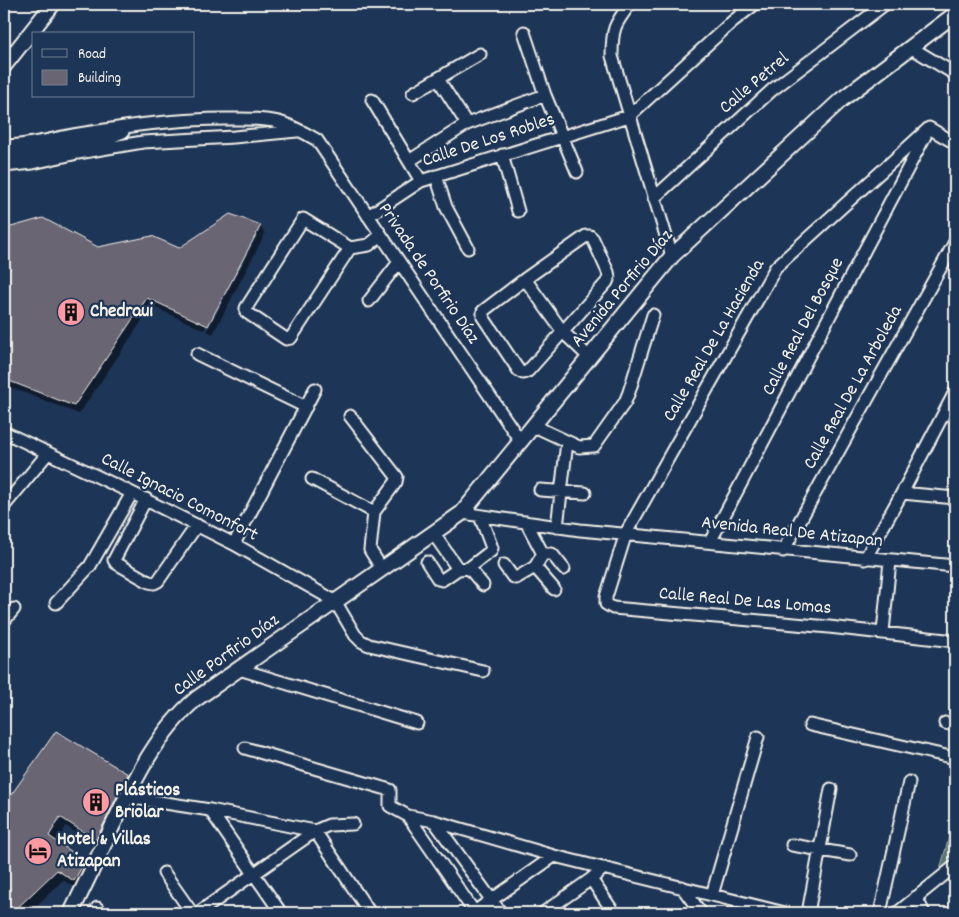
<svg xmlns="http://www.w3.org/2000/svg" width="959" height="917" viewBox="0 0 959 917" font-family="Dekko,sans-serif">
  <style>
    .green { fill: #587471; stroke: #a6b2ac }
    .shadow { fill: #0007 }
    .building { fill: #696573; stroke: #f4f1e8 }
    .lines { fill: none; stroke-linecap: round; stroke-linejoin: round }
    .minor-casing { stroke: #f4f1e8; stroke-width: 15 }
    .major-casing { stroke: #f4f1e8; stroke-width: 18 }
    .minor { stroke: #1d3557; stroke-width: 11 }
    .major { stroke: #1d3557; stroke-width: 14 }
    .labels { text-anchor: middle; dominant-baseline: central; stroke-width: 4.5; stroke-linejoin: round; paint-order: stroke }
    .street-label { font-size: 19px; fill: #f4f1e8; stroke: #1d3557 }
    .poi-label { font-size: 19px; font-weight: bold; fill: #f4f1e8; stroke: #1d3557; text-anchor: start }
  </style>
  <rect width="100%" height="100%" fill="#1d3557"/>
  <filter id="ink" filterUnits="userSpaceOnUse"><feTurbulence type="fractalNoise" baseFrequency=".02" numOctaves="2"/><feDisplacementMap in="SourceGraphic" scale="10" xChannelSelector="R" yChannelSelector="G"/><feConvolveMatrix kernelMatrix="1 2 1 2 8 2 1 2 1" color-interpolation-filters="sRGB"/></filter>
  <g filter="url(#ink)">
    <!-- green -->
    <path class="green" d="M955,814v45l-15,11z"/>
    <!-- shadow -->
    <path class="shadow" d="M43,220l55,28 81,2 81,-24 5,8 -52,100 -6,-3 53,-101h-3l-53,100 -52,-24 -73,108 -75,-29v-155z
      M57,733l71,42 6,11 -32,64 -36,-24 -9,17 27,19 6,10 -10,19 -17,-11 -34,33h-15l-10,-17v-88z"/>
    <!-- building -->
    <path class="building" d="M230,214l31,11 -53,101 -61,-28 -73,108 -70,-27v-150l39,-11 55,29 54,-11 27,12z
      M56,731l72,43 -32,66 -36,-23 -11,19 36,25 -11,20 -17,-11 -45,43 -8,-15v-93z"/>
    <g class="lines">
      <!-- minor casing -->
      <g class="minor-casing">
        <path id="minor" d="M630,4c-16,21 -18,25 -18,52l60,200
          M524,32l21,63 32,77
          M910,47l45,27
          M438,79l29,45
          M413,93l67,-39
          M372,100l49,81
          M929,128l-153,139 -150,266 -20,64v7l7,4 216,19 126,14
          M929,128l26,15
          M4,146c26,0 50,-8 75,-12 49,-8 97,-15 147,-15 18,0 36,-1 53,3 14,4 26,11 38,18l204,302
          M502,155l16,56
          M4,157l38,-5 64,-13 17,-7
          M409,161l58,-37 78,-29
          M4,166l29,-3 45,-10 65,-11 91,-5 63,-6
          M436,176l10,31 22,41
          M654,198l118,-108 113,-86
          M368,216l53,-35 208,-65 104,-95 22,-17
          M586,236h4l3,3 15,33 1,5 -2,5 -79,89 -5,2 -4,-2 -36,-54v-6l42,-32z
          M350,248l-59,90 -5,1 -40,-27v-4l57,-89 47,29 19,-3 12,-10
          M525,279l38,53 27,26
          M369,301l30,-39
          M197,354l109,53
          M350,416l47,61 -1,5 -22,30
          M534,426l45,21 15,-1 31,-44 4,-10 24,-77
          M4,432l128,61 102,51 101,57 20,34 6,6 8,4 114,26
          M312,479l62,33 -4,38 12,19
          M540,490l45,3
          M902,493l53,5
          M146,499l-32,61 2,3 33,19 5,1 4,-2 39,-56
          M4,506l44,-53
          M462,513l118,17 375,36
          M526,522l17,32h9l12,15
          M557,527l10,-85
          M433,533l25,36 11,-1 22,-17 1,-3 -12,-32
          M710,542l215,-406
          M234,544l81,-155
          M783,551l172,-309
          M543,554l-8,13 19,22
          M865,559l37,-66 53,-101
          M427,562l11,17 4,1 16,-11
          M504,565l8,11 4,2 19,-11
          M469,568l14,17
          M56,603l34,-37 42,-73
          M4,621l10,-12
          M883,632l7,-71
          M239,669l178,54
          M945,723l10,2
          M810,725l145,33
          M245,748l145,42v16l18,10 26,5 120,35 231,57
          M127,797l83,13 105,21 14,-6 24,-1
          M210,810l71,103
          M408,816l67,97
          M434,821l67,92
          M792,845l58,10
          M164,873l28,40
          M591,879l23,34
          M682,887l19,26
          M712,895l46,-158
          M916,897l8,16
          M97,908l4,5
          M198,913l117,-82 55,82
          M473,913l81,-57
          M543,913l48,-34 13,-11
          M808,913l23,-124
          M880,913l29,-131
          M897,913l58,-47"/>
      </g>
      <!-- major casing -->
      <g class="major-casing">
        <path id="major" d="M4,66l49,-62
          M71,913c14,-29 28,-57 41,-86 22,-46 45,-95 84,-128l266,-186 210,-257 169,-156 114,-86"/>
      </g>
      <!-- minor -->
      <use href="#minor" class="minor"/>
      <!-- major -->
      <use href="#major" class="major"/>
    </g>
  </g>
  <!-- icons -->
  <defs>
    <g id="building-disc" transform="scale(1.4375)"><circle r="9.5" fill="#ff9aa2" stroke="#1d3557"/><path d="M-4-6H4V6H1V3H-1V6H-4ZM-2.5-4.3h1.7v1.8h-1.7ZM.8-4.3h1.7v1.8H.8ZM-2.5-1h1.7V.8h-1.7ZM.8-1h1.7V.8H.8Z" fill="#111"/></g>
    <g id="hotel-disc" transform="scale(1.4375)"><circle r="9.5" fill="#ff9aa2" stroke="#1d3557"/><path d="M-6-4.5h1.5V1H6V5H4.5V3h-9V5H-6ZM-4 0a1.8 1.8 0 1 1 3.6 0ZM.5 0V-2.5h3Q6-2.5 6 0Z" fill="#111"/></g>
  </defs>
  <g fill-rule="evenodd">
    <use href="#building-disc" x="71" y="312"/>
    <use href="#building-disc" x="96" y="802"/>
    <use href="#hotel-disc" x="38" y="851"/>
  </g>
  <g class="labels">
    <!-- street labels -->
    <g class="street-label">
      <text transform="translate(755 84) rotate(-40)">Calle Petrel</text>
      <text transform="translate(489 141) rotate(-18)">Calle De Los Robles</text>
      <text transform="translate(428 274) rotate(56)">Privada de Porfirio Díaz</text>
      <text transform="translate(623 289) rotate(-50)">Avenida Porfirio Díaz</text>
      <text transform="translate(804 327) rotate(-62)">Calle Real Del Bosque</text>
      <text transform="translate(715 341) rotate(-60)">Calle Real De La Hacienda</text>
      <text transform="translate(854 388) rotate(-61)">Calle Real De La Arboleda</text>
      <text transform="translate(179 498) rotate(27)">Calle Ignacio Comonfort</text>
      <text transform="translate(792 533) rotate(6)">Avenida Real De Atizapan</text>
      <text transform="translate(745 602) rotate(5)">Calle Real De Las Lomas</text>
      <text transform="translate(227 656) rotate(-36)">Calle Porfirio Díaz</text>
    </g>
    <!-- poi labels -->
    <g class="poi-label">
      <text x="90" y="312">Chedraui</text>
      <text x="115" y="791">Plásticos<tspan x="115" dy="22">Briolar</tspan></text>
      <text x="57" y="840">Hotel &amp; Villas<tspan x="57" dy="22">Atizapan</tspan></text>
    </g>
  </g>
  <!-- margin -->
  <rect width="959" height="917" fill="none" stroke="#1d3557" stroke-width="20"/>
  <rect x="10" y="10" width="939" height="897" fill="none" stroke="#f4f1e8" stroke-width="2" filter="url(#ink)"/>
  <!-- legend -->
  <rect x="32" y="32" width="162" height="65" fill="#1d3557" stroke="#738091"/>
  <rect x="42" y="49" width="25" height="8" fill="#1d3557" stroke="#738091"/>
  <text x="78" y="58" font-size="15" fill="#f4f1e8">Road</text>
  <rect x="42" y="70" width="25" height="15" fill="#696573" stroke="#738091"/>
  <text x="78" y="82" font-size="15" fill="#f4f1e8">Building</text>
</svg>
